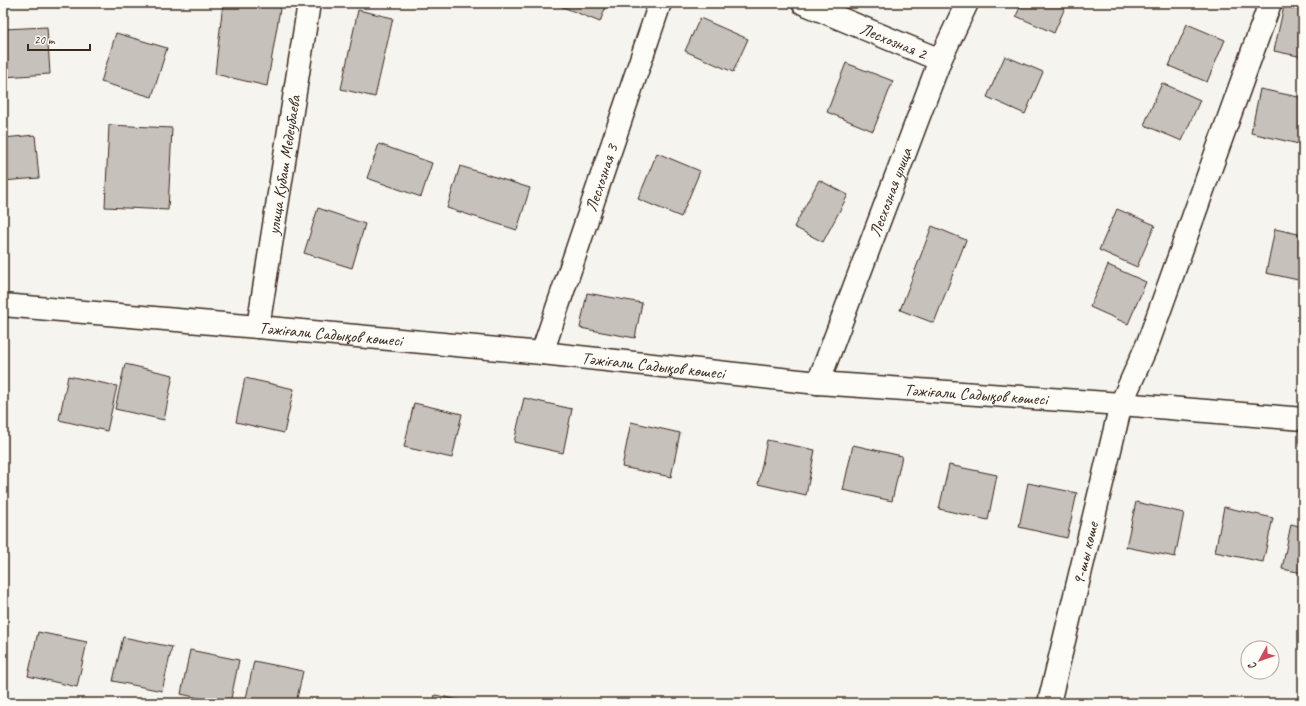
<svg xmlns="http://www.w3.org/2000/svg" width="1306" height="706" viewBox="0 0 1306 706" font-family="Caveat,sans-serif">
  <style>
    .building { fill: #c7c1bb; stroke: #3b2a1e }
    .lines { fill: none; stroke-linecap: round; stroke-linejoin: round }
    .minor-casing { stroke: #3b2a1e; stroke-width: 25 }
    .minor { stroke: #fdfcf7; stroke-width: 22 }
    .labels { text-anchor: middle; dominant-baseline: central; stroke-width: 3.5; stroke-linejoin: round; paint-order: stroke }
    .street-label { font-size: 17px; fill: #3b2a1e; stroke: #fdfcf7 }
  </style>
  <rect width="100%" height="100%" fill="#f5f4ee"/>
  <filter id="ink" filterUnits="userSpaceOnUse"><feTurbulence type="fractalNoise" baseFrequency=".025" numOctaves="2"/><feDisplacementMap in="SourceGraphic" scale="8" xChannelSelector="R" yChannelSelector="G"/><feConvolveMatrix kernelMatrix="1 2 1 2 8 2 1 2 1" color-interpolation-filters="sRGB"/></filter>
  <g filter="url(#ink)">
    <!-- building -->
    <path class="building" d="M223,3h58l-14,83 -52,-12z
      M553,3h54l-7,19z
      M1022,3h45l-13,30 -38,-17z
      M1284,6l19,4v47l-29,-6z
      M358,10l35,8 -18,79 -34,-8z
      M700,18l48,21 -15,33 -48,-21z
      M1187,24l38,16 -18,42 -38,-16z
      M47,27l3,47 -47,3v-48z
      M116,33l51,15 -15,49 -51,-15z
      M1005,56l38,16 -18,42 -38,-17z
      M846,63l47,18 -20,50 -46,-19z
      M1162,83l38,17 -18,41 -38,-16z
      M1260,89l43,9v29l-4,17 -48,-11z
      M109,125l63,3 -4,82 -63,-3z
      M35,135l4,43 -36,3v-43z
      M379,144l53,19 -11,34 -54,-19z
      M657,153l43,18 -19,46 -43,-18z
      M460,166l70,22 -13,42 -70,-22z
      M819,180l29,15 -25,47 -29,-15z
      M318,208l47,16 -13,44 -48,-15z
      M1117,209l38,16 -18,42 -38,-17z
      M932,226l34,14 -32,83 -34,-13z
      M1275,229l28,6v46l-37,-8z
      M1108,265l38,17 -18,42 -38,-17z
      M587,293l55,10 -7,35 -55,-10z
      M125,364l48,11 -9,45 -49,-11z
      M68,376l49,10 -10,45 -48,-11z
      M245,378l49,11 -10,44 -48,-11z
      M524,398l48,11 -9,44 -49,-11z
      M414,403l48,11 -10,44 -48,-11z
      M631,422l49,11 -9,44 -49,-10z
      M767,440l48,10 -9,45 -48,-11z
      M853,445l49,11 -10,45 -49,-11z
      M949,465l48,10 -9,45 -49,-11z
      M1028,483l49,10 -10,45 -48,-11z
      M1136,502l48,11 -9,44 -49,-10z
      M1224,507l49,11 -10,44 -48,-10z
      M1291,524l12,3v46l-21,-4z
      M38,632l49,10 -10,45 -49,-11z
      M123,637l49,10 -10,44 -49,-10z
      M190,650l49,10 -9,43h-8l-41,-9z
      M254,661l49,10 -7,32h-51z
      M435,695l38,8h-40z"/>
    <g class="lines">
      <!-- minor casing -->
      <g class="minor-casing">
        <g id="minor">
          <path id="s1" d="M803,3l137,57"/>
          <path id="s2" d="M3,305l255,22 284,26 276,30 303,21 182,15"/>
          <path id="s3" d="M258,327l51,-324"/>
          <path id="s4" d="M542,353l118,-350"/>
          <path id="s5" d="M818,383l122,-323 27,-57"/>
          <path id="s6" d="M1049,703l72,-299 27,-61 122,-340"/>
        </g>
      </g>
      <!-- minor -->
      <use href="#minor" class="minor"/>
    </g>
  </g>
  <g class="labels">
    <!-- street labels -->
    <g class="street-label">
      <text stroke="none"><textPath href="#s1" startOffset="98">Лесхозная 2</textPath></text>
      <text stroke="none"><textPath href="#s3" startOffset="164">улица Кубаш Медеубаева</textPath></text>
      <text stroke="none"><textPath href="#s4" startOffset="185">Лесхозная 3</textPath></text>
      <text stroke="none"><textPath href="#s5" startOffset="204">Лесхозная улица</textPath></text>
      <text stroke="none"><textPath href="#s2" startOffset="329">Тәжіғали Садықов көшесі</textPath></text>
      <text stroke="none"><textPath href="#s2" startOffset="653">Тәжіғали Садықов көшесі</textPath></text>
      <text stroke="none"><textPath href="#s2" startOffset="977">Тәжіғали Садықов көшесі</textPath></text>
      <text stroke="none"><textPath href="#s6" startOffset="154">9-шы көше</textPath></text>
    </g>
  </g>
  <!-- margin -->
  <rect width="1306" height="706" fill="none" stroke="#fdfcf7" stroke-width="16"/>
  <rect x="8" y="8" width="1290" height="690" fill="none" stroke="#3b2a1e" stroke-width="1.5" filter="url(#ink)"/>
  <!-- north arrow -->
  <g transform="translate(1260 660) rotate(230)"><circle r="19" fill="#fdfcf7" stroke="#afa8a0"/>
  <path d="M0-3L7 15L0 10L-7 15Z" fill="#d1495b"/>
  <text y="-6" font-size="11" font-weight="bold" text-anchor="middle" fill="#3b2a1e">С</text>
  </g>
  <!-- scale -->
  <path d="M28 44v6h62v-6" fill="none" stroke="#3b2a1e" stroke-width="2"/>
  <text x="34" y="44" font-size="12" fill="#3b2a1e" stroke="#fdfcf7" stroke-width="3" paint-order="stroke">20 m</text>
</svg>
